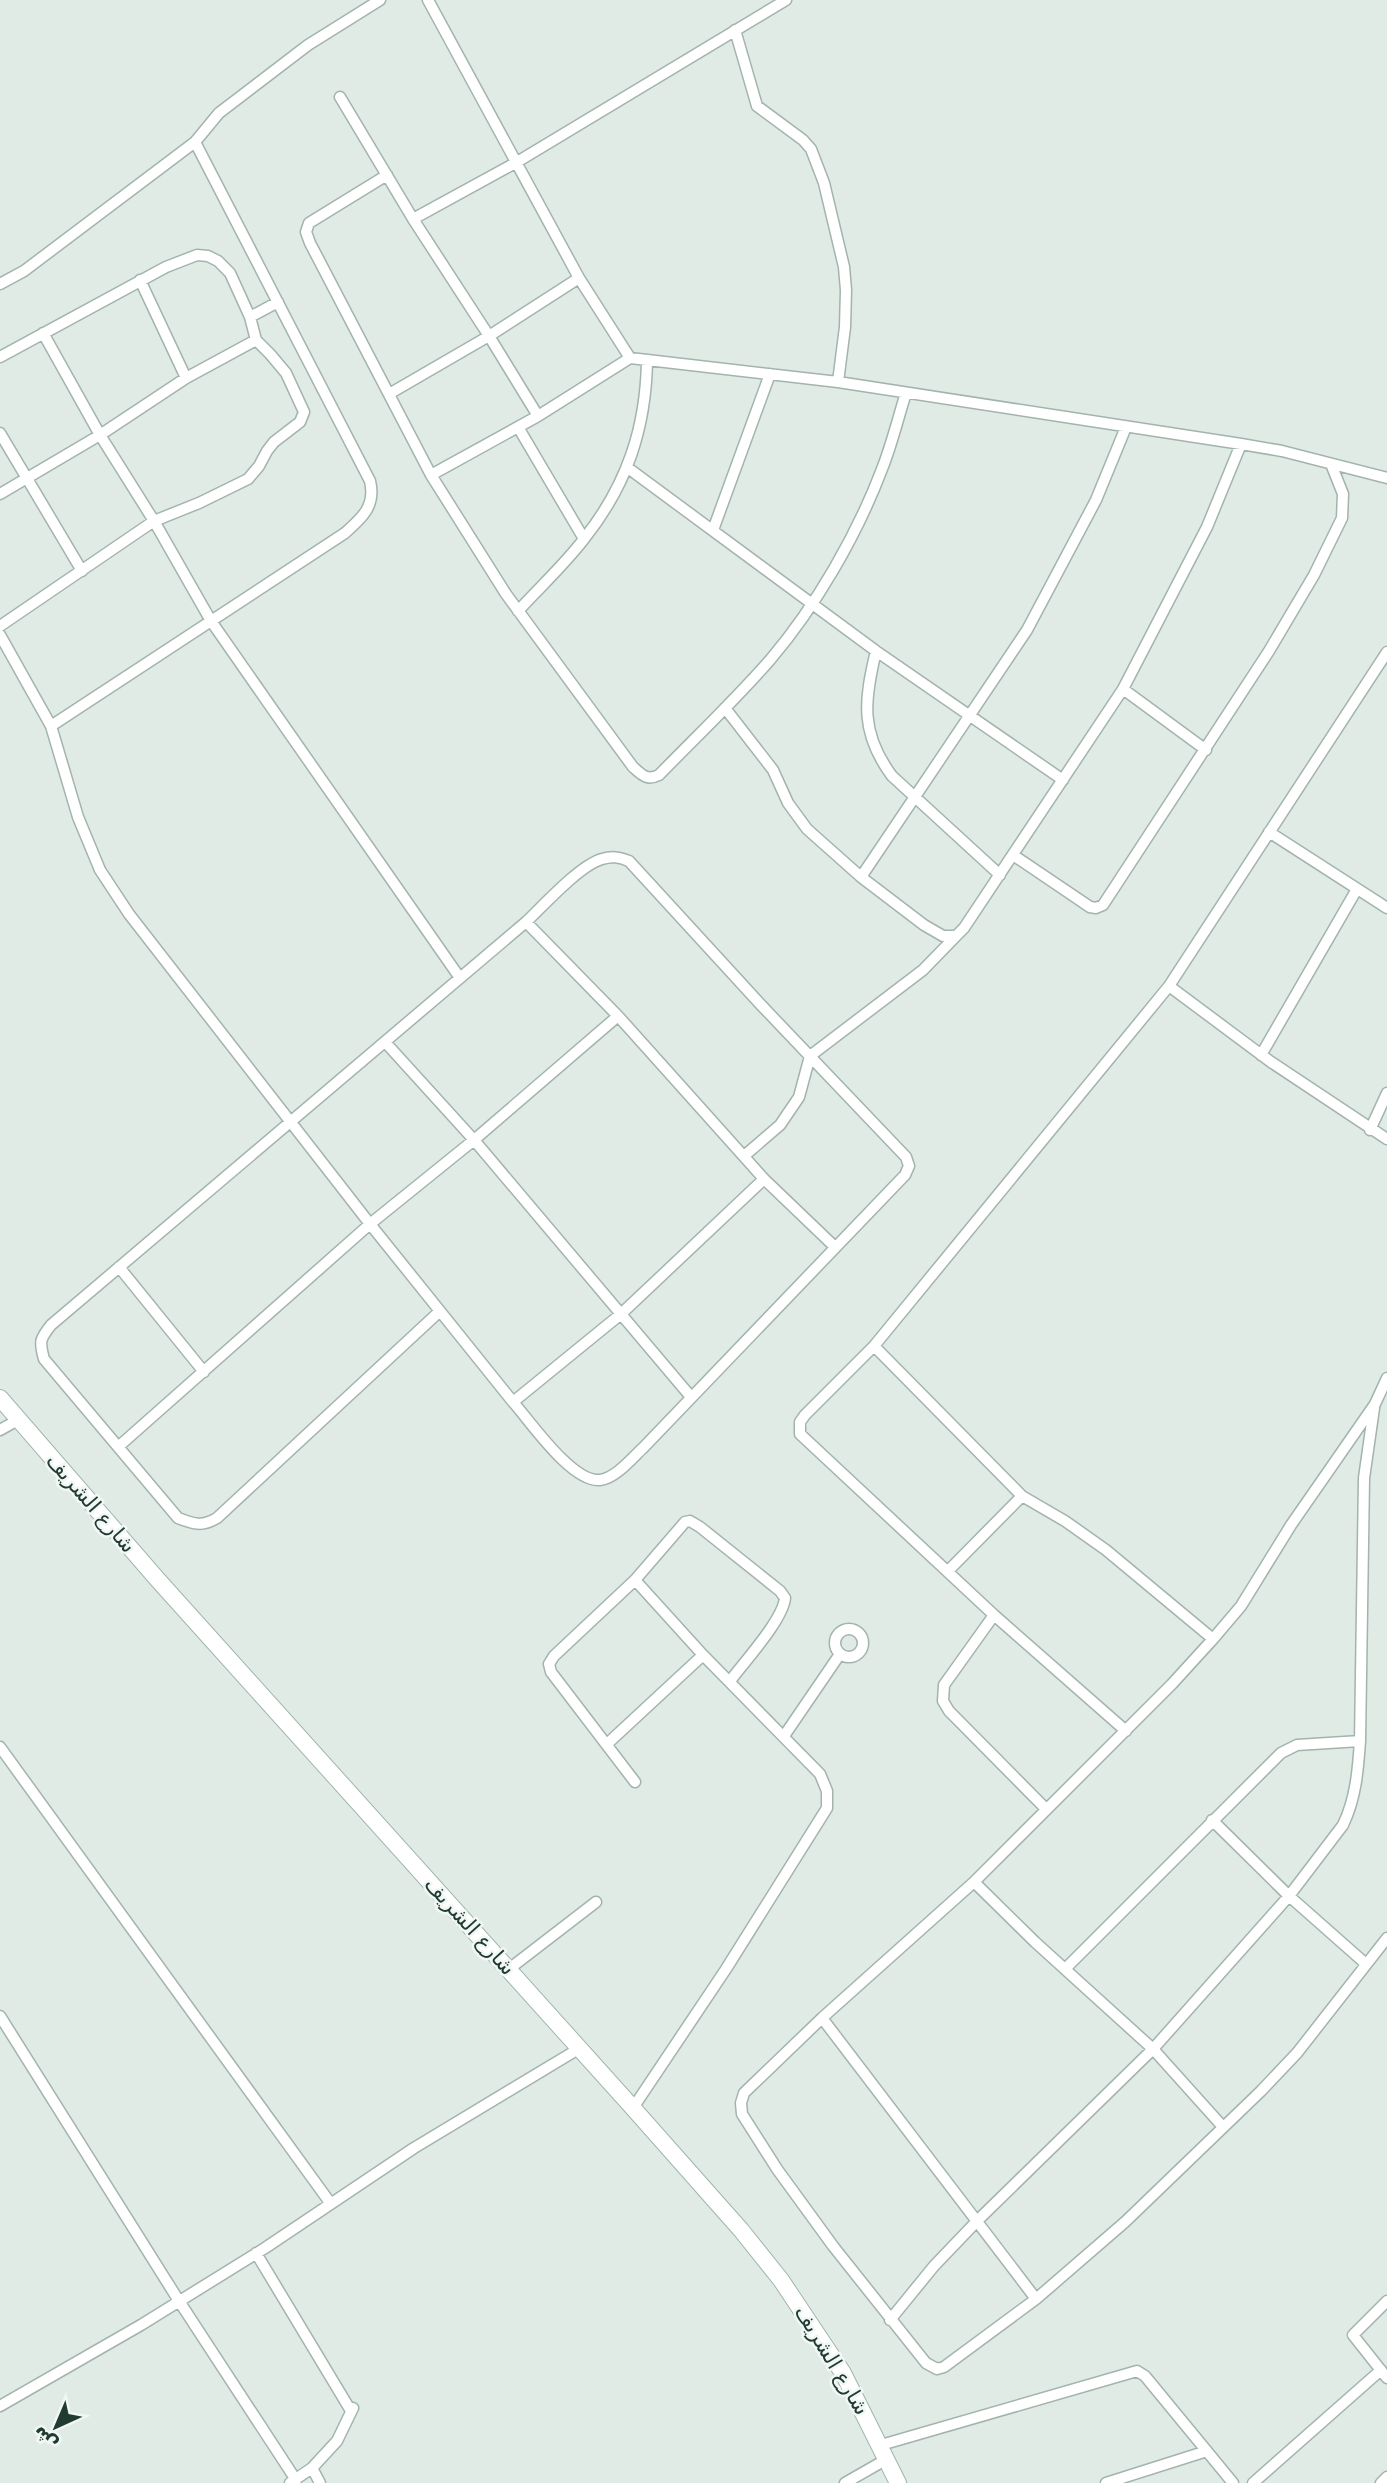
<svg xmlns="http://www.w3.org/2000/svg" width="1387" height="2483" viewBox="0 0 1387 2483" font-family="'DejaVu Sans','Noto Naskh Arabic',sans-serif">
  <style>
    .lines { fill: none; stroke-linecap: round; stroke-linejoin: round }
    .street-casing { stroke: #a3b3ad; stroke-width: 13 }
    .secondary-casing { stroke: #9fb6ad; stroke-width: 18 }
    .street { stroke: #fff; stroke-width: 10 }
    .secondary { stroke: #fff; stroke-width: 16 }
    .labels { text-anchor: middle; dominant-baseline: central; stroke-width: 5; stroke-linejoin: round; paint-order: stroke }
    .street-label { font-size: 21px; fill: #213b33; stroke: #f1f7f4 }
  </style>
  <rect width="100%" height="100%" fill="#e0ebe6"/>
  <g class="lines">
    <!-- street casing -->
    <g class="street-casing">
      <path id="street" d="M428,0l151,278 51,80
        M735,30l22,76 46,34 8,9 13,34 20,84 2,23 -1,37 -7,55
        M340,97l73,122 76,117 49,80
        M387,175l-78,48 -3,9 4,11 121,232 75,119 127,173c9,8 14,14 26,8 37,-38 76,-75 111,-115 46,-54 87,-125 112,-191 10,-25 16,-51 24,-76
        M413,219l104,-57 269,-162
        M140,280l46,98
        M0,284l24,-13 171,-129 24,-29 89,-68 72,-45
        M250,317l28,-15
        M43,333l57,102 54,86 57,100 249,357
        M0,357l166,-90 31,-12 11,1 10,5 12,12 20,44 6,23 14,14 16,19 18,39 -4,10 -26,20 -7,9 -8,15 -11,13 -49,24 -45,18 -154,105
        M389,394l100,-58 90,-58
        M518,427l66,112
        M0,433l82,138
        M628,468l248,183 187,129
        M431,475l107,-59 92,-58 208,24 403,62 41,7 105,27
        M0,494l100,-59 86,-57 70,-38
        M713,530l57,-156
        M518,611c22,-24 46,-46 66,-72 43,-54 62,-111 63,-179
        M0,635l51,91 27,91 22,53 29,44 241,310 143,178 108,-88 143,-135
        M876,651c-12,50 -16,82 16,125l108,99
        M1387,652l-218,334 102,76 116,77
        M1123,689l83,61
        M725,708l48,62 15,33 19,26 54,48 63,48 19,11h13l8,-8 159,-239 84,-162 34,-83
        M51,726l294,-193c17,-15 31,-27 25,-52l-175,-339
        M1269,832l118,76
        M1013,855l77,52 6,1 7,-3 166,-254 45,-76 28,-57 1,-24 -12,-30
        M861,877l166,-247 69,-130 30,-73
        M526,922l92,94 146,163 71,68
        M385,1042l89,98 217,257
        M1261,1055l96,-166
        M1370,1130l17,-37
        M744,1156l36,-31 19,-28 11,-41 113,-86 33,-34
        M119,1267l85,105
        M440,1311l-223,207c-15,9 -24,6 -39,0l-134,-159c-5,-18 -4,-20 7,-34l475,-403c18,-17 54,-57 76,-63 10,-3 17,-2 27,2l133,145 144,151 3,9 -4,9 -262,273c-11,10 -27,30 -43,32 -28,3 -70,-59 -87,-78
        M874,1346l148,150 43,25 41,29 107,89
        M1387,1378l-12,26 -84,121 -50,81 -28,33 -41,45 -198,198 -152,136 -78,75 -3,10 1,11 35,55 56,77 93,117 11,6 7,-2 92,-68 89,-77 136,-131 36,-38 90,-115
        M0,1430l18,-10
        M118,1447l252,-223 104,-84 144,-124
        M948,1571l74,-75
        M994,1615l-50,70 -1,16 6,10 97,98
        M835 1643a14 14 0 1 1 28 0a14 14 0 1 1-28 0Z
        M1126,1731l-132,-116 -194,-181v-12l5,-7 69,-69 295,-360
        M784,1736l56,-82
        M607,1744l96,-89
        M0,1747l331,457
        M635,1782l-84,-110 -2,-8 5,-8 81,-76 50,-58 5,-1 10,6 80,64 5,7c-2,22 -41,64 -55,83
        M1212,1820l77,76 77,68
        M974,1882l61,60 118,107 70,78
        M1066,1968l215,-215 16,-8 63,-4
        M509,1969l87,-67
        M0,2016l179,285 117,179
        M822,2018l214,281
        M633,2108l93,-139 101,-161v-17l-7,-17 -117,-119 -68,-75
        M256,2253l95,158
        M1387,2301l-34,34 34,43
        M890,2320l44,-54 44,-46 175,-171 136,-153 54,-71c13,-27 15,-55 17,-84l4,-263 10,-70
        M0,2406l141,-81 124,-77 149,-100 166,-100
        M881,2445l256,-74 8,5 88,107
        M312,2468l8,15
        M290,2483l22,-15 25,-27 16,-33
        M845,2483l42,-24
        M1106,2483l101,-32
        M1253,2483l128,-113
        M1381,2483l6,-6"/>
    </g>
    <!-- secondary casing -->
    <g class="secondary-casing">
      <path id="secondary" d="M0,1398l158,182 475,528 108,122 40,50 62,93 55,110"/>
    </g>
    <!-- street -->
    <use href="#street" class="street"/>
    <!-- secondary -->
    <use href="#secondary" class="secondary"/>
  </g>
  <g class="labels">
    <!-- street labels -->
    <g class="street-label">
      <text transform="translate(91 1503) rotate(49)">شارع الشريف</text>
      <text transform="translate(470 1926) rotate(48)">شارع الشريف</text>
      <text transform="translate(832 2360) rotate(59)">شارع الشريف</text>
    </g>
  </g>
  <!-- north arrow -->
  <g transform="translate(56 2427) rotate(224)" stroke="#f1f7f4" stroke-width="5" paint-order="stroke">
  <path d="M0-5L12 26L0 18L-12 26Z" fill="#213b33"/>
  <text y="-10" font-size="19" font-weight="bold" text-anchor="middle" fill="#213b33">ش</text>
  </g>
</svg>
